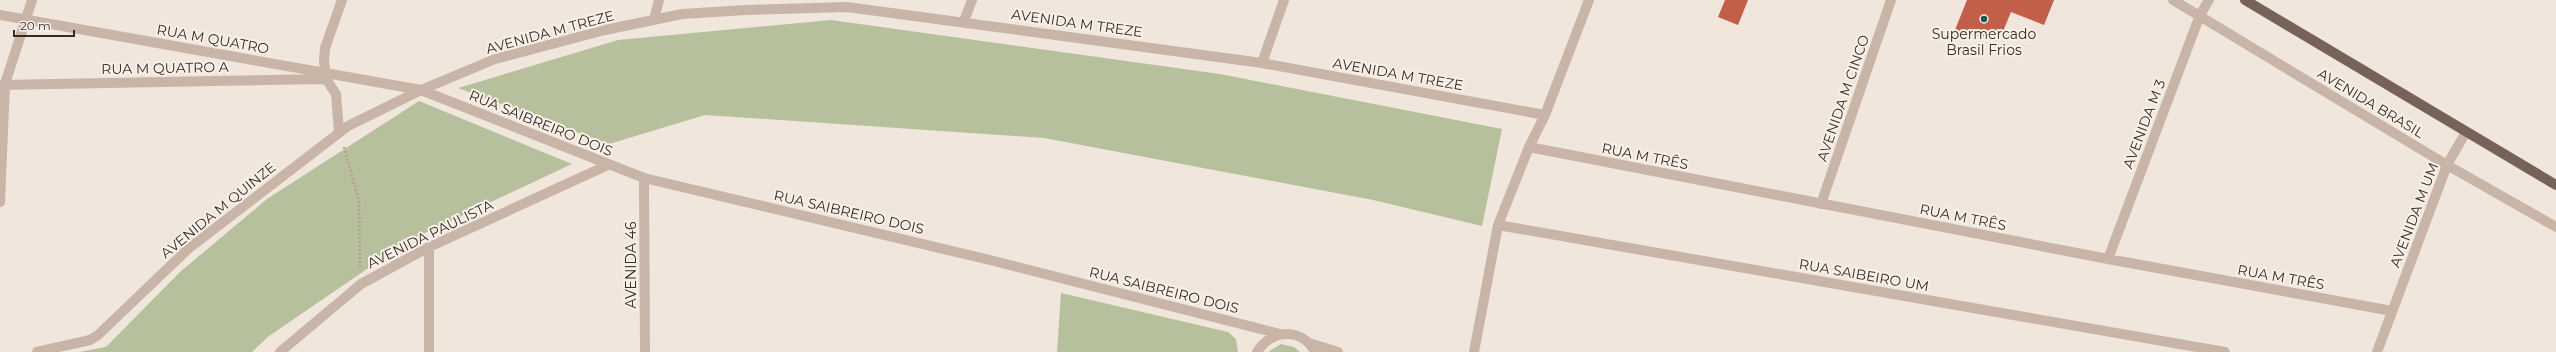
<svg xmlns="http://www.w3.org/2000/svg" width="2556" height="352" viewBox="0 0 2556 352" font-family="Montserrat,sans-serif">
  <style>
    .green { fill: #b6c09c }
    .building { fill: #c25e49 }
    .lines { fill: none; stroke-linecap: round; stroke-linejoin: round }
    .path { stroke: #b59f92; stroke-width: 2.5; stroke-dasharray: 2 2; stroke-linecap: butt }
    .street { stroke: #c9b5a8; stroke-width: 10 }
    .primary { stroke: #776259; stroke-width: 10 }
    .poi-dot { fill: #1f5656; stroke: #f9f0e8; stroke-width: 1.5 }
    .labels { text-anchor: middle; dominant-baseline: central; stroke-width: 4; stroke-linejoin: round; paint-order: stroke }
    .street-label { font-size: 14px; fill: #362b28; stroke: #f9f0e8 }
    .poi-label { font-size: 14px; fill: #362b28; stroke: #f9f0e8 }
  </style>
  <rect width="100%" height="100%" fill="#f1e6dc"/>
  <!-- green -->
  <path class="green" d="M831,20l389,54 282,55 -20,97 -109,-26 -329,-62 -339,-23 -96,29 -151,-56 160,-48z
    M419,101l153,63 -164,77 -139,95 -17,16h-173l27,-5 74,-75 87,-73z
    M1061,293l167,39 8,7 2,13h-181z
    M1281,344l13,3 6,5h-32z"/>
  <!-- building -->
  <path class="building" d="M1725,0h23l-10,25 -20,-8z
    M1967,0h87l-10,25 -33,-13 -12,29 -44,-11z"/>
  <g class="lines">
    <!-- path -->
    <path class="path" d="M344,147l15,54 1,67"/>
    <!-- street -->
    <path class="street" d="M2173,0l274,165 109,62
      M0,15l421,75 223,88 350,83 286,73
      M654,20l5,-20
      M964,21l8,-21
      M1262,63l22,-63
      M0,85l326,-6
      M339,132l-3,-38 -10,-15 -2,-18 1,-13 17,-48
      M1529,147l579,112 284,52
      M644,178l1,174
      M0,202l5,-118 27,-84
      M1821,204l70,-204
      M1498,225l727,127
      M429,247v105
      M2108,259l92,-244 9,-15
      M1309,343l29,9
      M37,352l53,-12 8,-5 90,-86 160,-123 73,-36 74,-31 110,-29 77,-16 64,-4 101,-3 415,56 283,52
      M280,352l81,-68 68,-37 179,-82
      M1257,352c14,-23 45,-25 58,0
      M1474,352l24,-127 31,-78 16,-32 44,-115
      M2377,352l70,-187 19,-33"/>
    <!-- primary -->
    <path class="primary" d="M2245,0l311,185"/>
  </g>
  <!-- markers -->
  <circle class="poi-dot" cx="1984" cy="19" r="4"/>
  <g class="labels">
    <!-- street labels -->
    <g class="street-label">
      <text transform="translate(1077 23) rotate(8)">AVENIDA M TREZE</text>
      <text transform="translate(550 32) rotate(-15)">AVENIDA M TREZE</text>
      <text transform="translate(213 39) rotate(10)">RUA M QUATRO</text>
      <text transform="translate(165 68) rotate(-1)">RUA M QUATRO A</text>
      <text transform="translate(1398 74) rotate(10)">AVENIDA M TREZE</text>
      <text transform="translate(1843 98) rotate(-71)">AVENIDA M CINCO</text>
      <text transform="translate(2371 103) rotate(31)">AVENIDA BRASIL</text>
      <text transform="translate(541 123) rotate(22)">RUA SAIBREIRO DOIS</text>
      <text transform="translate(2144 124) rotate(-69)">AVENIDA M 3</text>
      <text transform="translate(1645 156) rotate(11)">RUA M TRÊS</text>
      <text transform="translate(218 210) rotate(-39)">AVENIDA M QUINZE</text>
      <text transform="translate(849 212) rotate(13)">RUA SAIBREIRO DOIS</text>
      <text transform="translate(2414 215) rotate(-69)">AVENIDA M UM</text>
      <text transform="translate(1963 217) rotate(11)">RUA M TRÊS</text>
      <text transform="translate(430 234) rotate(-26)">AVENIDA PAULISTA</text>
      <text transform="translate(631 265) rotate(-90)">AVENIDA 46</text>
      <text transform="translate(1864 275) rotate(10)">RUA SAIBEIRO UM</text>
      <text transform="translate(2281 277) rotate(10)">RUA M TRÊS</text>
      <text transform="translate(1164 290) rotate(14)">RUA SAIBREIRO DOIS</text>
    </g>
    <!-- poi labels -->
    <g class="poi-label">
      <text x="1984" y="34">Supermercado<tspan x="1984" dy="16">Brasil Frios</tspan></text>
    </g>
  </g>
  <!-- scale -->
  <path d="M14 30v6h60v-6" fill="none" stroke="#362b28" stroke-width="2"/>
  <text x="20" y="30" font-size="12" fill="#362b28" stroke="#f9f0e8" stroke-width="3" paint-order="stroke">20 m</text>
</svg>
